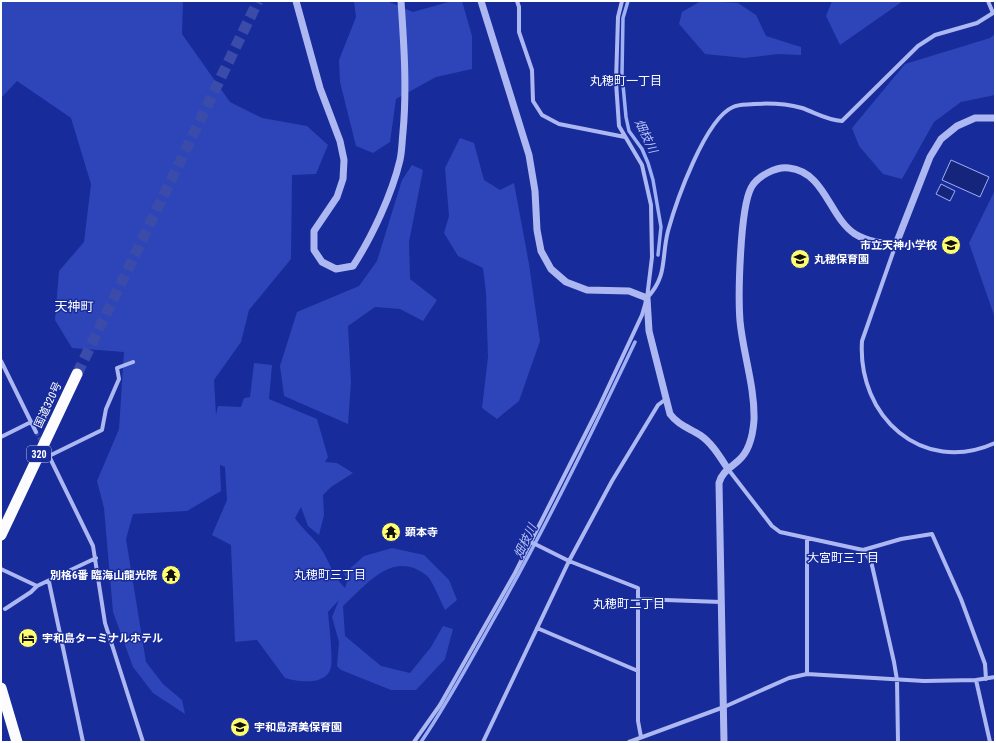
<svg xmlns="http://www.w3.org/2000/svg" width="996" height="743" viewBox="0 0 996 743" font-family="'Roboto Condensed','Noto Sans JP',sans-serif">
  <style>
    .green { fill: #2e45ba }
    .water { fill: #16257c; stroke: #9faff4 }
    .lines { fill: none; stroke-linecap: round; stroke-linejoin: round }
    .stream { stroke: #9faff4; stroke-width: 3.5 }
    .minor-tunnel { stroke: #3a4ba9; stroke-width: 4; stroke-dasharray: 4 2; stroke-linecap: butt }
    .trunk-tunnel { stroke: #3a4ba9; stroke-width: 11; stroke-dasharray: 11 5.5; stroke-linecap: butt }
    .minor { stroke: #adb8f2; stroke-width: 4 }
    .tertiary { stroke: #adb8f2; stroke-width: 7 }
    .trunk { stroke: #fcfcff; stroke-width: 11 }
    .labels { text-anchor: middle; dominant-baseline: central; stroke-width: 3; stroke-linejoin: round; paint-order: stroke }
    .shield { fill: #172b9a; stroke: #b9bfe1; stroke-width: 1 }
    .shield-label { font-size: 10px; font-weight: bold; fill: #fff }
    .poi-label { font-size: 11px; font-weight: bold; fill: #fff; stroke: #172b9a; text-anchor: start }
    .street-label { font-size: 11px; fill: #fff; stroke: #172b9a }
    .neighbourhood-label { font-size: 12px; fill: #fff; stroke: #172b9a }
    .water-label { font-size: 12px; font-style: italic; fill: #b9c4f8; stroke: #172b9a }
    .quarter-label { font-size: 13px; fill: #fff; stroke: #172b9a }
  </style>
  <rect width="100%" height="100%" fill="#172b9a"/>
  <!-- green -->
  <path class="green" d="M1,1h182l-1,33 48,68 32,16 45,8 21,19 -12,29 -24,1 -1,84 -42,51 -8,32 -27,38 2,35 2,-9 23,1 3,-9 6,-1 4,-34 18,2 -3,34 48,20 11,38 -3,5 12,1 16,10 -22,14 -8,8 1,20 -5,20 -11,-9 -7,-19 -6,11c7,11 18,19 25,29 9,13 13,30 25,41l3,-9 -4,-5 20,-18 28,-8 32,7 25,25 8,20 -12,10c-4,-8 -13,-31 -19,-35 -33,-26 -60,10 -83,31l2,30 36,30 29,7 21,-26 12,-21 10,3 -8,30 -29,31h-25l-50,-20 -4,-4 2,-24 -7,-25 7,-17 -11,12c1,12 5,45 3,55 -4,19 -33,15 -46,11l-28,-38 -22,2 -4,-97 -19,-10 15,-35 -2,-33 -5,-2 1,26 -34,20 -54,3 -7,25 20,123 17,22 19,16 3,14 -32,-21 -20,-26 -20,-55 -9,-104 -7,-27 22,-52 5,-77 -52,-4 -17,-28 4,-49 25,-29 7,-58 -20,-66 -54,-37 -16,17z
    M354,1h33l26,11 39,-11h10l10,35v33l-36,8 -40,22 -6,43 -17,11 -17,-7 -16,-64 -1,-22 17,-43z
    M701,1l37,2 18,12 10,21 35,11v8l-23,-1 -33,4 -40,-4 -26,-30 3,-12z
    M832,1h71l-63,44 -14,-29z
    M995,34v61l-34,7 -27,20 -32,57 -19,-5 -24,-28 -7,-18 53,-64 85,-26z
    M460,138l14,5 10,37 16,10 14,-7 15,81 11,77 -21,60 -22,18 -15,-11 6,-51 -2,-64 -3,-25 -25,-12 -14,-23 5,-17 -4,-48z
    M412,165l11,5 -14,72 1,37 27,21 -14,21 -23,-12 -25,-2 -27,19 3,56 -3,42 -64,-28 -4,-30 17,-54 62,-26 18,-25 25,-81z
    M995,190v128l-26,-75z"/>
  <!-- water -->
  <path class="water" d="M951,160l38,17 -9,20 -38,-17z
    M941,184l14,7 -5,10 -14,-7z"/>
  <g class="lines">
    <!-- stream -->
    <path class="stream" d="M628,1l-5,17 -1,56 4,43 3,14 13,18 6,14 5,17 8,47 -3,28
      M421,742c26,-38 48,-79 71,-120 52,-91 98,-185 143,-280"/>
    <!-- minor-tunnel -->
    <path class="minor-tunnel" d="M36,432l13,24"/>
    <!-- trunk-tunnel -->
    <path class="trunk-tunnel" d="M77,374l181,-373"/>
    <!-- minor -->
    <path class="minor" d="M517,1l2,6v25l13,38 1,31 9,14 17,9 66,13
      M896,244l-34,97c-5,75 60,135 133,102
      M647,298c21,-22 14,-40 21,-67 8,-29 37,-112 65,-124 6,-3 15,-2 21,-3 16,-1 33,0 48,4 14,5 25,12 40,13l76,-75 17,-11 42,-12 16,-10 -5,-12
      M1,361l35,71
      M133,362l-16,6 2,11 -13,30 -4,21 -53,26 44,90 12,77 38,119
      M1,437l30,-15
      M728,469l44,57 8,6 83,18 38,-11 31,-5 29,65 24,65 1,15
      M807,538v136
      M531,542l38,19 69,27v83
      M863,550l8,11 23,101 3,18 1,62
      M1,569l36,17 59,-28
      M49,582l34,160
      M638,599l83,3
      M5,609l26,-17 6,-6
      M537,628l101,43v50l3,16
      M976,680l14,62
      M414,742l26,-37 75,-132 83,-164 44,-94 5,-17 5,-41 -1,-52 -9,-40 -23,-39 -3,-44 2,-65 4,-16
      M483,742l86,-181 43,-80 46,-76 8,-6
      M629,742l95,-35 65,-29 18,-4 117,7 52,-1 19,-3"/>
    <!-- tertiary -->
    <path class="tertiary" d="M296,1l24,87 20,53 4,19 -1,19 -6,18 -23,34v19l8,12 14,7 17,-3c19,-29 39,-72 47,-106 2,-9 2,-19 3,-28 4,-43 1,-87 -2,-131
      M481,1l48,154 6,36 2,39 4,21 10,18 15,13 21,8 42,1 18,7 2,33 21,83c8,11 19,14 30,21 12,8 20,22 28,34
      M724,742l-5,-259c3,-11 11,-15 19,-22 12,-10 15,-27 16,-41 1,-33 -11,-67 -14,-99 -2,-26 0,-112 11,-133 6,-12 26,-22 38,-20 36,4 40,49 66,66 13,8 27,9 41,10l34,-87 11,-18 16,-13 18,-8h20"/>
    <!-- trunk -->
    <path class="trunk" d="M1,535l76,-161
      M1,688l16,54"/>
  </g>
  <!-- icons -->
  <defs>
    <g id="school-disc" transform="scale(1)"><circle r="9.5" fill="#fffe6e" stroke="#172b9a"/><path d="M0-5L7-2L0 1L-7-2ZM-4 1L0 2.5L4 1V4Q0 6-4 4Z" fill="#111"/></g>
    <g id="temple-disc" transform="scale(1)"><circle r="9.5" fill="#fffe6e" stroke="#172b9a"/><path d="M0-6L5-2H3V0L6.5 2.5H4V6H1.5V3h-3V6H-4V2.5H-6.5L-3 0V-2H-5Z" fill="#111"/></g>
    <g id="hotel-disc" transform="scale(1)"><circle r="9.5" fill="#fffe6e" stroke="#172b9a"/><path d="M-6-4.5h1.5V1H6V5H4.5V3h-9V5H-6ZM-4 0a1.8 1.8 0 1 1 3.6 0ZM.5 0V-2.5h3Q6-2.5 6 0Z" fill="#111"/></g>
  </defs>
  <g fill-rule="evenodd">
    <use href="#school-disc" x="951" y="245"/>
    <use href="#school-disc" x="800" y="259"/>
    <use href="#temple-disc" x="391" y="532"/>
    <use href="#temple-disc" x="171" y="575"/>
    <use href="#hotel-disc" x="28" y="638"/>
    <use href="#school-disc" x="240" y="727"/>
  </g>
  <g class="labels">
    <!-- shield labels -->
    <rect class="shield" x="27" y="446" width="24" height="16" rx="3"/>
    <g class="shield-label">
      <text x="39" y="454">320</text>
    </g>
    <!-- poi labels -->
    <g class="poi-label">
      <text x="937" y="245" text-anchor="end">市立天神小学校</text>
      <text x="814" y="259">丸穂保育園</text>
      <text x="405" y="532">顕本寺</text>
      <text x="157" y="575" text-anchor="end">別格6番 臨海山龍光院</text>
      <text x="42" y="638">宇和島ターミナルホテル</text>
      <text x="254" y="727">宇和島済美保育園</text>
    </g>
    <!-- street labels -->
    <g class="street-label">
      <text transform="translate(48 405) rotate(-65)">国道320号</text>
    </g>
    <!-- neighbourhood labels -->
    <g class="neighbourhood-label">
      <text x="626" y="81">丸穂町一丁目</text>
      <text x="843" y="558">大宮町三丁目</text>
      <text x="330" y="575">丸穂町三丁目</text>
      <text x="629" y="604">丸穂町二丁目</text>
    </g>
    <!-- water labels -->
    <g class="water-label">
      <text transform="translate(646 136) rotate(64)">畑枝川</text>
      <text transform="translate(525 541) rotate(-64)">畑枝川</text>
    </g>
    <!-- quarter labels -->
    <g class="quarter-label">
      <text x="74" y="306">天神町</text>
    </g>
  </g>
  <!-- border -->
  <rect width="996" height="743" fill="none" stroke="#ffffff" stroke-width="4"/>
</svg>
